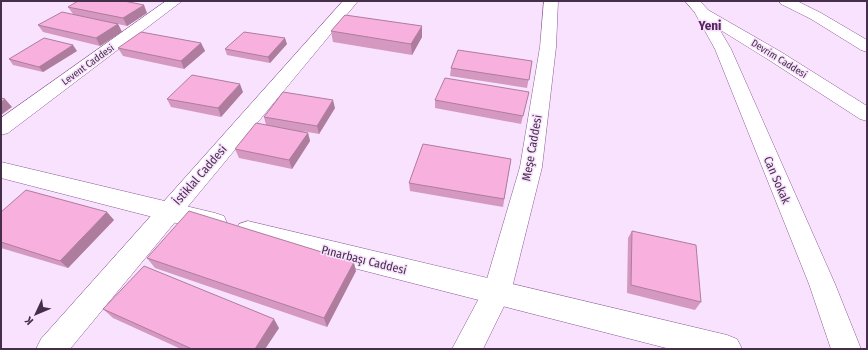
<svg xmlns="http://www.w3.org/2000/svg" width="868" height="350" viewBox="0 0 868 350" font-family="'Fira Sans Condensed',sans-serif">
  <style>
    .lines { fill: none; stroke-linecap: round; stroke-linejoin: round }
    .street-casing { stroke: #8d5a98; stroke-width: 1 }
    .secondary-casing { stroke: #8d5a98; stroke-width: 1 }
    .street { fill: #fff; fill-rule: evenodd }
    .secondary { fill: #fff; fill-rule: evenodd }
    .wall { fill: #d598c0 }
    .shaded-wall { fill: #ae7c9c }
    .building { fill: #f8b1df; stroke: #ae7c9c }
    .labels { text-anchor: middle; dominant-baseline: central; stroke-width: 3; stroke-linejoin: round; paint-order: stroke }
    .far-street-label { font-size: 10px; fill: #442e49; stroke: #f8e2fd }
    .street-label { font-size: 12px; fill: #442e49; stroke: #f8e2fd }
    .far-district-label { font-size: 13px; font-weight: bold; fill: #562660; stroke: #f8e2fd }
  </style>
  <rect width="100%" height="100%" fill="#f8e2fd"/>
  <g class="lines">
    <!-- street casing -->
    <g class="street-casing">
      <path id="street" d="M343,1h15l-288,348h-34l5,-10z
        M544,1h14l-2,46 -14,120 -31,125 -28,57h-31l32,-60 36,-122 20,-120z
        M779,1h18l24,12 46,27v12l-6,-2 -50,-31 -30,-15z
        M703,8l5,2 23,39 104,235 26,65h-30l-22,-65 -94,-235 -20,-36 3,-3z"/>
    </g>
    <!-- secondary casing -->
    <g class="secondary-casing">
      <path id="secondary" d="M166,1h16l-174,132 -7,2v-17z
        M685,1h15l8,9 73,42 86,54v15l-7,-2 -91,-59 -71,-44z
        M1,162l214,51 9,3 3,7 -3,7 -9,3 -214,-55z
        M248,221l479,114 10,4 5,10h-72l-422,-108 -9,-3 -3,-7 3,-7z"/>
    </g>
    <!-- street -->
    <use href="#street" class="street"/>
    <!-- secondary -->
    <use href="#secondary" class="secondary"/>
  </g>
  <!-- wall -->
  <path class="wall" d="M68,7l79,6 -20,13 -9,-2 4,8 -22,14 -57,-14 -5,-7 35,-11z
    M331,31l91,6 -10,18 -79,-13z
    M201,43l4,8 -21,18 -61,-13 -5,-8z
    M287,44l-17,19 -43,-8 -2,-6z
    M77,51l-34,21 -30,-7 -4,-6z
    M532,61l-5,27 -77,-12 1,-8z
    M243,92l-22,25 -50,-10 -4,-8z
    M435,100h92l-6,24 -86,-16z
    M335,108l-16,26 -17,-3 6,2 2,8 -18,28 -53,-11 -4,-9 31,-24 -2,-8z
    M511,159l-8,48 -93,-16 -1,-8z
    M1,212l113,8 -46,48 -67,-20z
    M632,231l69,71 -6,8 -68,-17 1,-55z
    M147,258l209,13 -29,56 -172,-59z
    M103,309l176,19 -14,21h-84l-68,-31z"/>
  <!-- shaded-wall -->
  <path class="shaded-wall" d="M144,5l3,8 -20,13 -4,-8z
    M118,24l4,8 -22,14 -4,-8z
    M422,26v11l-10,18 -1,-11z
    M285,38l2,6 -17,19 -2,-6z
    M201,43l4,8 -21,18 -3,-8z
    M73,45l4,6 -34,21 -4,-5z
    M240,84l3,8 -22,25 -3,-9z
    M5,99l7,8 -11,8v-13z
    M333,100l2,8 -16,26 -2,-8z
    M308,133l2,8 -18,28 -3,-9z
    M107,212l7,8 -46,48 -8,-7z
    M354,262l2,9 -29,56 -3,-9z
    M274,319l5,9 -14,21h-10z"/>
  <!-- building -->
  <path class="building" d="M78,1h46l20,4 -21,13 -55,-11z
    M62,12l56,12 -22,14 -58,-13z
    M345,15l77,11 -11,18 -80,-13z
    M141,32l60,11 -20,18 -63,-13z
    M244,32l41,6 -17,19 -43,-8z
    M44,38l29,7 -34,22 -30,-8z
    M458,50l74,11 -3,19 -78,-12z
    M192,75l48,9 -22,24 -51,-9z
    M445,78l84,14 -6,24 -88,-16z
    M283,92l50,8 -16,26 -53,-9z
    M1,98l4,1 -4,3z
    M256,123l52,10 -19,27 -54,-11z
    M423,144l88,15 -7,40 -95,-16z
    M26,190l81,22 -47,49 -59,-19v-30z
    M189,211l165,51 -30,56 -177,-60z
    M632,231l64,14 5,57 -70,-17z
    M144,266l130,53 -19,30h-63l-89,-40z"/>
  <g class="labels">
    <!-- far-street labels -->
    <g class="far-street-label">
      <text transform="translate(779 59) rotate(32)">Devrim Caddesi</text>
      <text transform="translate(88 65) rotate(-36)">Levent Caddesi</text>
    </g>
    <!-- street labels -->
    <g class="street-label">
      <text transform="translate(532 148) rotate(-80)">Meşe Caddesi</text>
      <text transform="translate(200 175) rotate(-49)">İstiklal Caddesi</text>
      <text transform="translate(777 180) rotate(67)">Can Sokak</text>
      <text transform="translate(364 260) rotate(14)">Pınarbaşı Caddesi</text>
    </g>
    <!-- far-district labels -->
    <g class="far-district-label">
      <text x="710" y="25">Yeni</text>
    </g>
  </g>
  <!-- border -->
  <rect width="868" height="350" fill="none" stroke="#442e49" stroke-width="4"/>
  <!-- north arrow -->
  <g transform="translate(36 314) rotate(226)" stroke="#f8e2fd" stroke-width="3" paint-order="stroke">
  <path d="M0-3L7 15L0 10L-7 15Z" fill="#442e49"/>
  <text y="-6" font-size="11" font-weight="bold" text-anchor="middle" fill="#442e49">K</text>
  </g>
</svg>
